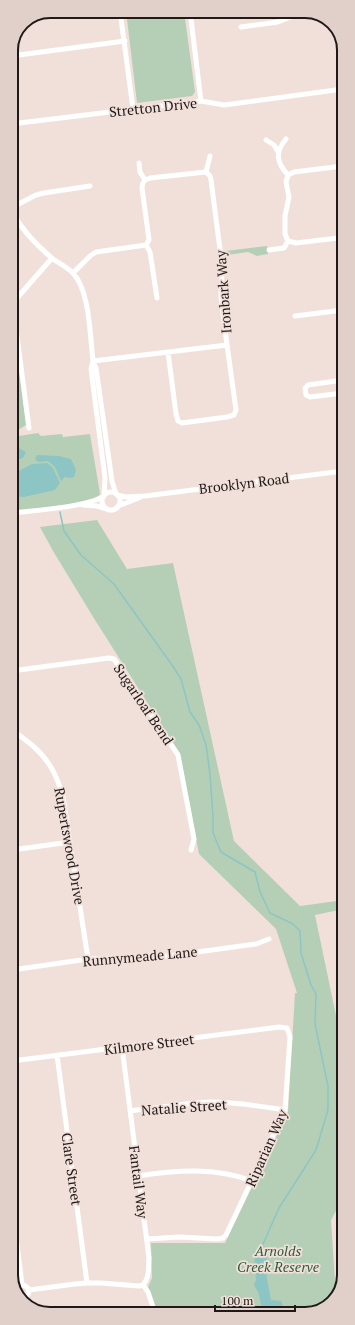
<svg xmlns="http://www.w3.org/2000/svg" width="355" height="1325" viewBox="0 0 355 1325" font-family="'PT Serif',serif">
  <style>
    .green { fill: #b5cfb7 }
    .water { fill: #8dc5c5 }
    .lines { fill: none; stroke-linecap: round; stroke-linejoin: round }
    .stream { stroke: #8dc5c5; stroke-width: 1.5 }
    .minor { stroke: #fff; stroke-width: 5 }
    .labels { text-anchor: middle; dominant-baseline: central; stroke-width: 3.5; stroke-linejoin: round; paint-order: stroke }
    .street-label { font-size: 14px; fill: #1f1917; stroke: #f1e0d9 }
    .park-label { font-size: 14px; font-style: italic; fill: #2b5d33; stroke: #f1e0d9 }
    .rim { fill: none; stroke: #1f1917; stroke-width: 2 }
  </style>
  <rect width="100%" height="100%" fill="#f1e0d9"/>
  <!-- green -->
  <path class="green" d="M126,11h58l11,81 -3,4 -55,7z
    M267,246l1,8 -11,2 -9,-4 -21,3 -1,-4z
    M11,295l7,4 -6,14 14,112 -8,5 1,6 19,-3 3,3 21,-2 1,3 27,-3 10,60 -6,7 -83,11z
    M97,520l30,49 46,-6 61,278 66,65 44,-6v9l-29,6 29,139v142l-13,24 5,76 -2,5 -21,12h-155l-10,-26 4,-9 -1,-35h74l63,-131 7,-119h2l-21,-64 -77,-75 -19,-100 -85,-134 -42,-69 -13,-24z"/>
  <!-- water -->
  <path class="water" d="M11,444l15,8 -3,6 -12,3z
    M37,455l22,1 12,3 5,11 -2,7 -5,1 -4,-1 -4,4 -6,-14 -7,-6 -9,1 -4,-2z
    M47,463l6,5 7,15 -5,7 -31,7 -13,-1v-21l21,-11z
    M259,1250h7l1,8 -2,9 6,33 10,1 4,12h-22l-5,-21 -4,-7 2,-5 -2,-28z"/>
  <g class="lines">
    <!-- stream -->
    <path class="stream" d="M60,512l4,19 17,24 33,29 58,81 9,14 9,33 9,13 7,20 4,29 3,43v16l8,19 34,20 5,20 10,21 23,11 7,7 1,22 10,32 5,9 -1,30 13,62v24l-12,40 -37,58 -19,43"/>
    <!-- minor -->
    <path class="minor" d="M120,11l13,98
      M190,11l11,90
      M241,27l37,-5 27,-11
      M11,56l114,-15
      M11,124l190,-23 23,4 119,-16
      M286,139c-11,13 -10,23 2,36
      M266,140l8,5 4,7
      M139,163l1,9 5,8
      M206,172l4,-16
      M11,208l25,-13 8,-2 46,-7
      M11,210c10,19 25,35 42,49 6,4 14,8 20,14 17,18 17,64 20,88l-2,8 14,109 -1,18
      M338,238l-42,5 -8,-2 -3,-7v-18l4,-19 -3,-15 2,-7 6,-3 49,-6
      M146,245l4,7 7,46
      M269,250l15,-2 4,-7
      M73,273l17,-17 6,-4 50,-7 3,-5 -7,-52c0,-6 2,-8 8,-10l56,-6
      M295,316l48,-6
      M168,352l8,62 2,7 4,2 45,-6 7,-2 2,-5 -9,-65
      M93,361l134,-16 -6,-48 1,-32 -11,-85 -1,-4 -4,-4
      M93,362l3,6 16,113 4,13
      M343,380l-35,5 -3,3 1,7 4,2 33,-4
      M29,428l-15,-115 3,-15 35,-40
      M102 501a9 9 0 1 1 18 0a9 9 0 1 1-18 0Z
      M117,495l9,2 19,-1 198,-25
      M83,505l14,1 10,3
      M118,506l21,-8
      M11,513c27,-3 69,-5 92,-16
      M11,671l98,-13 5,1 64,96 16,84 -3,11
      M11,728c7,7 15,12 22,18 17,15 24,30 30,51l25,162
      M12,850l58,-8
      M12,970l76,-11 80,-3 88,-12 13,-5
      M122,1047l27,211c-1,10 1,19 -6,27l5,7 7,21
      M57,1055l30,228
      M12,1061l267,-34 8,1 3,9 -5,73 -59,125 -3,3 -6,1 -38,-2 -32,2
      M130,1111c27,-3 54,-8 81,-9 25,0 49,4 74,8
      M138,1176c38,-6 78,-9 114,5
      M12,1204l10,81
      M29,1290l46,-6 12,-1h14l38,3 4,-1
      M17,1292c0,-4 3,-7 7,-7l4,3c2,5 0,8 -4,9l-5,-2
      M24,1297l1,7"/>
  </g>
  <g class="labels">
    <!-- street labels -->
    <g class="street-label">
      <text transform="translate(153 107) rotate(-6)">Stretton Drive</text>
      <text transform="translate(223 292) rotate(-94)">Ironbark Way</text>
      <text transform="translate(244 483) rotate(-7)">Brooklyn Road</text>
      <text transform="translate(144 704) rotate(56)">Sugarloaf Bend</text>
      <text transform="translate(70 846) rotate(80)">Rupertswood Drive</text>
      <text transform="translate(140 956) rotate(-5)">Runnymeade Lane</text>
      <text transform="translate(149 1044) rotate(-7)">Kilmore Street</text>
      <text transform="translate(184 1107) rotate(-4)">Natalie Street</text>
      <text transform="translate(266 1148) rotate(-66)">Riparian Way</text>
      <text transform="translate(72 1169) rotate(82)">Clare Street</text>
      <text transform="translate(139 1182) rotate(83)">Fantail Way</text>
    </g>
    <!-- park labels -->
    <g class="park-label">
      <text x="278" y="1250">Arnolds<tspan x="278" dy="16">Creek Reserve</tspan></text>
    </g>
  </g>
  <!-- crop -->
  <path d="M0 0H355V1325H0ZM50 18H305A32 32 0 0 1 337 50V1275A32 32 0 0 1 305 1307H50A32 32 0 0 1 18 1275V50A32 32 0 0 1 50 18Z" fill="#e0d0c9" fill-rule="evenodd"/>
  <path class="rim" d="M50 18H305A32 32 0 0 1 337 50V1275A32 32 0 0 1 305 1307H50A32 32 0 0 1 18 1275V50A32 32 0 0 1 50 18Z"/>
  <!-- scale -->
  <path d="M215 1305v6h80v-6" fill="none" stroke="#1f1917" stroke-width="2"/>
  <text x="221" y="1305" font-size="12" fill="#1f1917" stroke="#f1e0d9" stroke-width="3" paint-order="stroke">100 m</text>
</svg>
